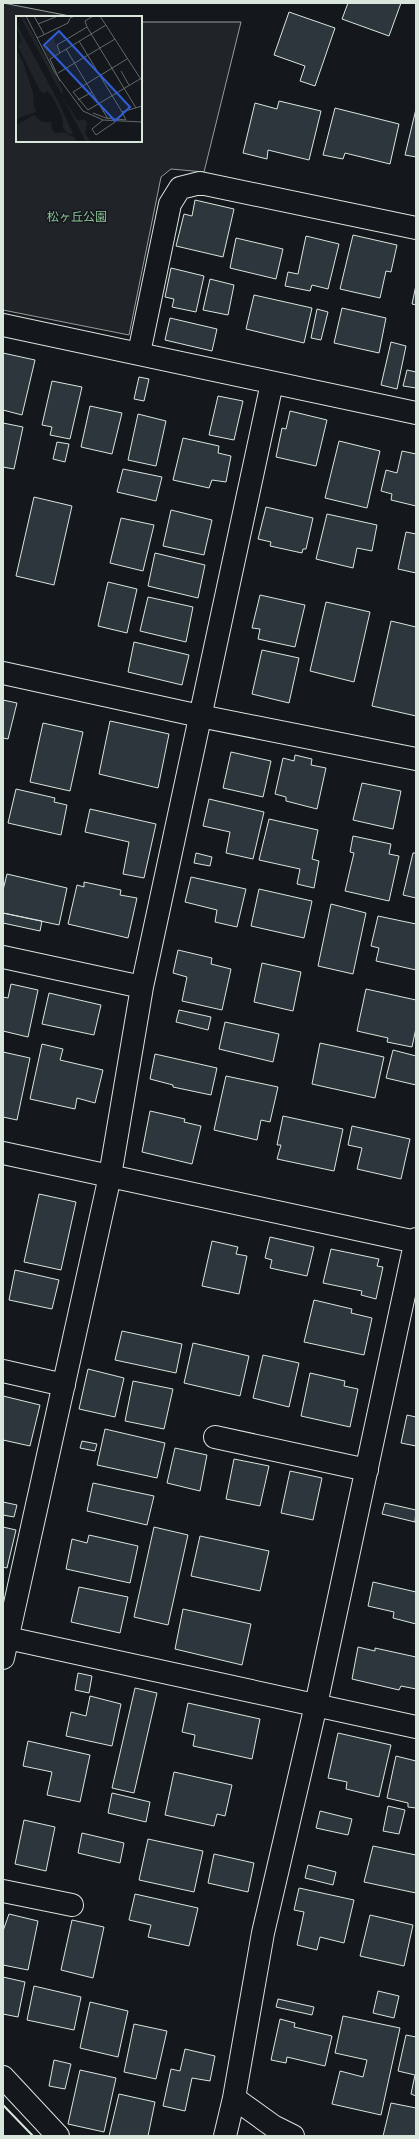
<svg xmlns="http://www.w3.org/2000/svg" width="419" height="2139" viewBox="0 0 419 2139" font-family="'IBM Plex Sans','Noto Sans JP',sans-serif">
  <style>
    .green { fill: #202428; stroke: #939e99 }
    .building { fill: #2c363c; stroke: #d8e6dc }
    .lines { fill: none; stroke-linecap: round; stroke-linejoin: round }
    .minor-casing { stroke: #d8e6dc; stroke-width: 24 }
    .minor { stroke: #14181c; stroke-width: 22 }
    .wall { stroke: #d8e6dc; stroke-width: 2 }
    .labels { text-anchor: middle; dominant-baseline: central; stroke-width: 3; stroke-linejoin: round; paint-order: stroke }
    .park-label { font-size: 12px; fill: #8ac095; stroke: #14181c }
    .inset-road { fill: none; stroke: #626a69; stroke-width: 1 }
    .view { fill: #305dd8; fill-opacity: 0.15; stroke: #305dd8; stroke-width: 2 }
    .inset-edge { fill: none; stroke: #d8e6dc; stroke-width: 2 }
  </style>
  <rect width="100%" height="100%" fill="#14181c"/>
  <!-- green -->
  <path class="green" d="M3,3l72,14h-58v124h124v-119h100l-37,150 -33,-3 -10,8 -32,158 -126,-25z"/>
  <!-- building -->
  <path class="building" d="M348,3h53l-12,33 -47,-17z
    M289,12l46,16 -20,58 -15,-5 5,-15 -31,-11z
    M279,101l42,10 -12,49 -41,-10 -1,9 -24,-6 12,-50 22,6z
    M335,108l64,16 -9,40 -45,-11 -2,6 -20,-4z
    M416,109v48l-11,-2z
    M195,200l39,9 -11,48 -47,-11 8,-32 8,2z
    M353,235l44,10 -6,27 -5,-1 -6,27 -40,-9z
    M306,236l33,8 -11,45 -16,-4 -2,6 -25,-5 3,-14 10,2z
    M236,238l47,11 -7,30 -46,-11z
    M171,268l33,8 -8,36 -24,-5 2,-8 -9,-2z
    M210,279l24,6 -6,30 -25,-5z
    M416,285v20l-4,-1z
    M254,295l58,13 -8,35 -58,-14z
    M342,308l44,10 -7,35 -45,-10z
    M317,309l11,3 -7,28 -10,-2z
    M170,318l47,11 -5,22 -47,-11z
    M391,342l15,4 -9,43 -16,-4z
    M3,353l32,7 -13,55 -19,-5z
    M407,370l9,2v16l-13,-2z
    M139,377l10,2 -5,22 -10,-2z
    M52,381l30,6 -12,52 -20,-4 2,-8 -10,-2z
    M218,396l25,5 -9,39 -25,-5z
    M90,406l32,7 -10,41 -31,-7z
    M290,411l37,9 -11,46 -40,-9 6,-29 4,1z
    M138,414l28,7 -10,45 -28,-6z
    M3,423l20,4 -9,42 -11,-2z
    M183,438l36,8 -1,7 13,3 -5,26 -14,-2 -3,8 -36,-8z
    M339,441l41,10 -13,57 -42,-10z
    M57,442l12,2 -4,18 -12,-3z
    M402,451l14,3v52l-25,-6 1,-6 -11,-3 5,-21 11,3z
    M123,469l39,8 -6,24 -39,-9z
    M34,497l38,9 -18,79 -38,-9z
    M266,507l47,11 -7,31h-3l-1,4 -32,-7 1,-4 -13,-3z
    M171,510l41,10 -8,35 -41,-9z
    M327,514l50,11 -5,26 -15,-3 -4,20 -37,-9z
    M121,518l33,7 -11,46 -33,-8z
    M406,532l10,2v39l-18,-4z
    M155,553l50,12 -7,33 -50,-12z
    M108,582l29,7 -10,44 -29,-7z
    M260,595l45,10 -10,42 -37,-8 2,-10 -8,-1z
    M148,597l45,10 -7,35 -46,-11z
    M326,602l44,10 -16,70 -44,-11z
    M391,621l25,6v89l-44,-10z
    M134,642l55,13 -7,30 -54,-13z
    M262,650l37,8 -10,45 -37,-9z
    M3,700l14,3 -9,36 -5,-1z
    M110,721l59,13 -11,54 -59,-14z
    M43,723l40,9 -13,59 -40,-9z
    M231,752l40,9 -8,36 -40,-9z
    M295,755l17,4 -1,6 15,3 -9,41 -31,-8v-4l-11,-3 8,-36 11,3z
    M362,783l39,8 -8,38 -40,-9z
    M16,789l39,9 -1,4 13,3 -6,30 -53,-12z
    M209,799l55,13 -11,47 -27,-6 4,-21 -27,-6z
    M90,809l66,15 -12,54 -21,-4 6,-32 -44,-10z
    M269,819l49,11 -6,29 7,2 -5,27 -17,-4 3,-15 -41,-9z
    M353,836l38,8 -2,10 10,2 -10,45 -44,-10 9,-38 -4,-1z
    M196,853l16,4 -2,9 -16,-3z
    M413,853h3v45l-13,-3z
    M7,874l60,14 -8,37 -56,-12v-23z
    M191,877l55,12 -9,38 -22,-5 2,-12 -32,-8z
    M84,882l37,8 -1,5 17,3 -9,40 -60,-14 9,-39 7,2z
    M259,889l53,12 -8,37 -53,-12z
    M331,904l35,9 -13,61 -35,-8z
    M3,913l39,8 -2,10 -37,-8z
    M378,916l38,8v46l-40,-9 3,-13 -8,-2z
    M178,950l34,8 -1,6 20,5 -9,41 -40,-9 5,-24 -14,-4z
    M262,963l39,9 -8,39 -39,-9z
    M11,984l27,6 -10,47 -25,-6v-34l5,1z
    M366,989l50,11v28l-4,19 -25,-5 1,-4 -31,-7z
    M49,993l52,12 -7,30 -52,-11z
    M179,1010l32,7 -3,13 -32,-8z
    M225,1022l54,12 -6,28 -54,-13z
    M320,1043l64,14 -9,41 -63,-14z
    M42,1044l21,5 -3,11 43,10 -8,33 -18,-5 -2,11 -45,-10z
    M393,1050l23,6v29l-30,-7z
    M3,1052l27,6 -13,62 -14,-3z
    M155,1054l62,14 -6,27 -38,-8v-2l-23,-6z
    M226,1076l52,11 -8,35 -9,-2 -4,20 -43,-10z
    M150,1111l35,8 -1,3 17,4 -9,38 -50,-12z
    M283,1116l60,13 -9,42 -57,-12 4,-14h-4z
    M352,1126l58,13 -9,40 -44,-10 5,-21 -14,-3z
    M39,1194l37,8 -15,68 -37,-8z
    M270,1237l44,10 -7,29 -37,-8 2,-8 -7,-2z
    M212,1241l26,6 -2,7 11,2 -8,38 -37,-8z
    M331,1249l48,10 -2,7 6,1 -7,32 -15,-4 1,-4 -39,-8z
    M15,1270l44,10 -7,29 -43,-9z
    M314,1300l38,9 -1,4 21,5 -8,37 -60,-13z
    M122,1331l60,13 -6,29 -61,-13z
    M193,1343l56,13 -9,40 -56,-13z
    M263,1355l36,8 -10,44 -36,-9z
    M88,1369l36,9 -9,39 -36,-8z
    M310,1373l35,8 -1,5 14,3 -8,38 -49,-11z
    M133,1381l40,8 -9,40 -39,-8z
    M3,1396l37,9 -10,41 -27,-6z
    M407,1415l9,2v29l-15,-3z
    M105,1429l60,14 -8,35 -60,-13z
    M82,1441l15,3 -2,7 -15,-3z
    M175,1448l32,7 -7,36 -33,-8z
    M234,1459l35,7 -9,40 -34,-7z
    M290,1471l32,7 -9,42 -32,-7z
    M93,1483l61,13 -7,29 -60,-14z
    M3,1502l14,3 -3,12 -11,-2z
    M385,1503l31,7 -1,12 -33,-8z
    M3,1527l13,3 -9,38 -4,-1z
    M154,1527l34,8 -20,90 -34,-8z
    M89,1535l49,11 -8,37 -64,-14 6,-30 15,4z
    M200,1536l69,15 -9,40 -69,-15z
    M373,1582l43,10v32l-23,-6 1,-6 -26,-6z
    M79,1587l49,10 -8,36 -49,-11z
    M183,1609l68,15 -9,41 -67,-16z
    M358,1647l17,4v-3l41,9v32l-15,-3 -2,4 -47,-11z
    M78,1673l14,3 -3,17 -14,-3z
    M135,1688l22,5 -23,100 -22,-5z
    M90,1696l31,8 -9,42 -46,-10 5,-24 15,4z
    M188,1703l72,16 -8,40 -59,-13 2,-11 -13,-3z
    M338,1733l53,12 -12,52 -33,-8 1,-7 -19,-4z
    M28,1741l62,14 -10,47 -33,-7 5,-23 -29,-6z
    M396,1756l20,5v47l-8,-1v-4l-21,-5z
    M174,1772l58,13 -7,31 -8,-2 -3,12 -49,-11z
    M112,1793l38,9 -4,20 -38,-9z
    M388,1806l17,4 -6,24 -16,-3z
    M320,1811l32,8 -4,16 -32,-7z
    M24,1820l31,7 -9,44 -31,-7z
    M82,1833l42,10 -4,20 -42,-10z
    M148,1839l55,12 -9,41 -55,-12z
    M373,1846l43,9v38l-52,-11z
    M214,1854l40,9 -6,29 -40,-9z
    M308,1865l28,7 -3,13 -28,-7z
    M299,1888l55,12 -10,43 -24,-6 -3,13 -20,-5 7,-33 -10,-2z
    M135,1894l63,14 -9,38 -41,-9 3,-12 -22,-5z
    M9,1914l29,7 -10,49 -25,-5v-34z
    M370,1915l43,10 -9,41 -44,-10z
    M72,1920l32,7 -11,51 -32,-8z
    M3,1977l22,5 -7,35 -15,-3z
    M34,1986l47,11 -7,33 -47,-10z
    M378,1991l21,5 -5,22 -21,-5z
    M278,1999l36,8 -2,8 -36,-8z
    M90,2002l38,9 -10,46 -38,-9z
    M343,2016l57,12 -19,87 -49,-11 8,-33 23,6 4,-17 -32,-7z
    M280,2019l15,4 -1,4 38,9 -7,30 -38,-9 -1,6 -15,-3z
    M134,2024l33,7 -11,48 -32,-7z
    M406,2035l10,2v59l-5,-2 4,-19 -17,-4z
    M185,2049l30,7 -5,25 -18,-3 -7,33 -22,-5 8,-37 9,2z
    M54,2060l17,4 -6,25 -16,-3z
    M80,2070l36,8 -12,54 -36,-8z
    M119,2094l36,8 -7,34h-39z
    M391,2103l25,5v28h-33z"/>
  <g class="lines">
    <!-- minor casing -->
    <g class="minor-casing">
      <path id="minor" d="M3,325l413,88
        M139,353l31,-149 10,-16 20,-5 216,45
        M3,673l197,43 216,43
        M3,957l139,30
        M3,1153l413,89
        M3,1371l61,14
        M215,1437l152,33
        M3,1637l413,90
        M3,1658l107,-482 32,-189 130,-604
        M3,1891l69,14
        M3,2077l55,59
        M225,2136l9,-38
        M293,2136l-20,-10 -39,-28 29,-165 53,-228 100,-466"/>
    </g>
    <!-- minor -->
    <use href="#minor" class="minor"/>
    <!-- wall -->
    <path class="wall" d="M3,2105l30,31"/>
  </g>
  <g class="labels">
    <!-- park labels -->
    <g class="park-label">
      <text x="77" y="216">松ヶ丘公園</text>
    </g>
  </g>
  <!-- overview -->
  <g transform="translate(16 16)">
    <rect width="126" height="126" fill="#14181c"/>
    <path d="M4,0h3l40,74 -1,5zM0,7l42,78 15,33h-5l-5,-6 -1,-12 -10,-20 -5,-5 -3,3 -5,-5 -21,-43 3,-5zM37,21l6,15 -10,7 -7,-13zM0,33l7,13 11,34 -1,6 3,10 -20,7zM46,80l16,25 6,-2 3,4 -2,11 6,8h-5zM18,99l8,7h9l1,8 4,3 7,-1 11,5 3,5h-61v-17z" fill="#202428"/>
    <path class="inset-road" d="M10,0l29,57 28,38 20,9 39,2M18,0l10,18M84,0l42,65M22,8l20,-8M71,11l49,81M21,22l31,-15 2,-5 5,-2M63,25l43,71 20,-6M50,33l42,70M44,37l-3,-8 30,-18 -2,-6 8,-5M111,43l-54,33 15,18 52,-31M105,55l8,14M42,57l57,-34M44,65l-10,-22 56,-34M62,84l14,-8M77,97l13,5 20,2 -4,-8M87,104l-11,9 4,6 19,-13"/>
    <path class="view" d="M43,15l71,76 -15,14 -71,-76z"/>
    <rect width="126" height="126" class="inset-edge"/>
  </g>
  <!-- border -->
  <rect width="419" height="2139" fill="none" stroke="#d8e6dc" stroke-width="8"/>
</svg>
